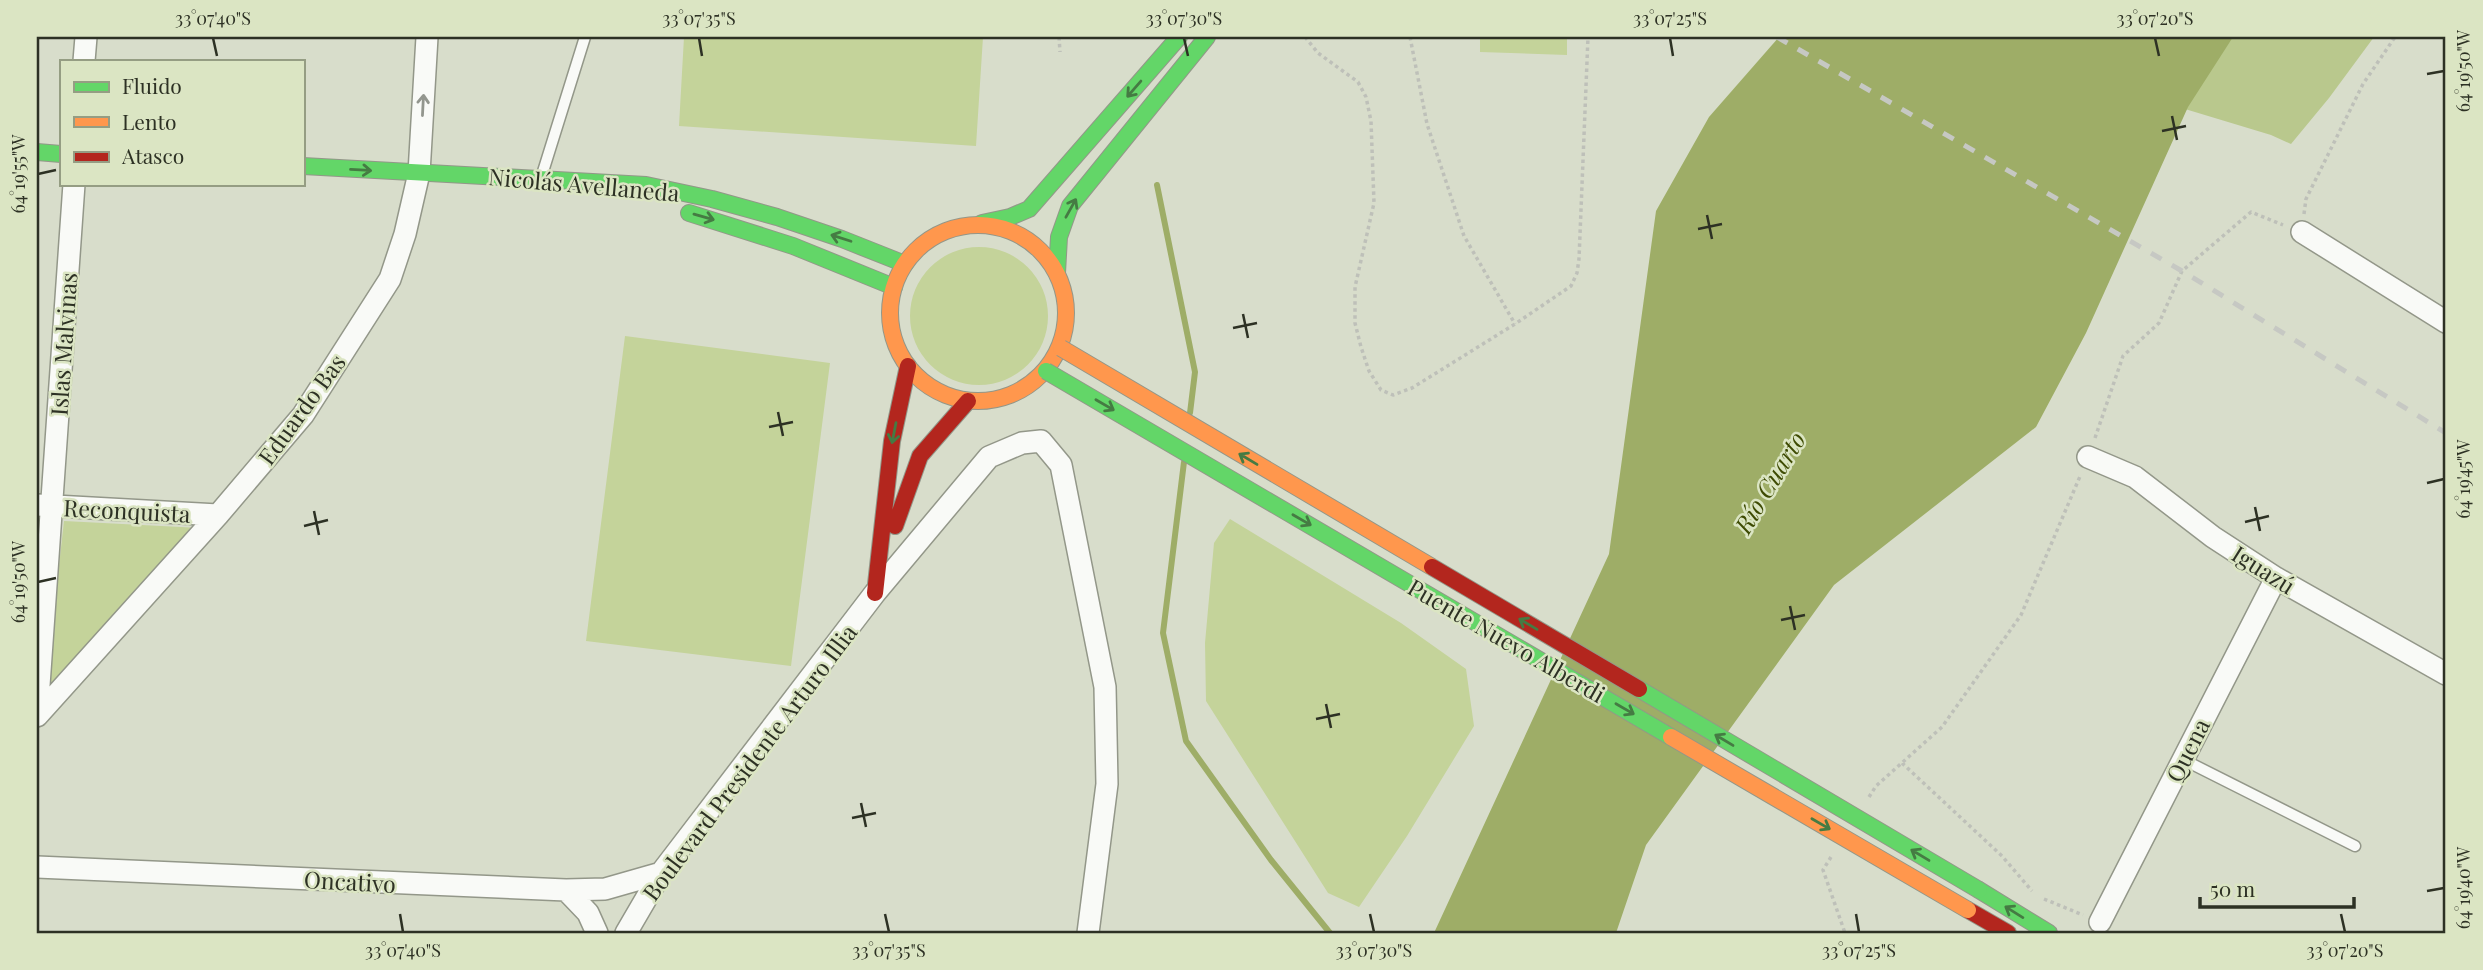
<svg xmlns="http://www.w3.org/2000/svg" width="2483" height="970" viewBox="0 0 2483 970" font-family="'Playfair Display',serif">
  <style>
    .green { fill: #c4d39a }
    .forest { fill: #b9c88d }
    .water { fill: #9ead67 }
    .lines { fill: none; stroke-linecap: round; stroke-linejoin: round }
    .stream { stroke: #9ead67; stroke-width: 6 }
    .lane-casing { stroke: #939789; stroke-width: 13 }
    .street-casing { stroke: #939789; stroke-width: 24 }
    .fast-casing { stroke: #939789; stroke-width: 18 }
    .slow-casing { stroke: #939789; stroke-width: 18 }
    .jam-casing { stroke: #939789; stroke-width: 18 }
    .path { stroke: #bec0b9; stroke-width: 3.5; stroke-dasharray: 3.5 3.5; stroke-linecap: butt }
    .lane { stroke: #f9faf7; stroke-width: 10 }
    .street { stroke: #f9faf7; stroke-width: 21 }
    .fast { stroke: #63d668; stroke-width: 16 }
    .slow { stroke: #ff974d; stroke-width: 16 }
    .jam { stroke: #b3261e; stroke-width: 16 }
    .rail { stroke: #c6c8c3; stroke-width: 5; stroke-dasharray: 12 12; stroke-linecap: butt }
    .fast-bridge-casing { stroke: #939789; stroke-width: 18; stroke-linecap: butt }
    .slow-bridge-casing { stroke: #939789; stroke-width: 18; stroke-linecap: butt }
    .jam-bridge-casing { stroke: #939789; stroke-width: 18; stroke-linecap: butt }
    .fast-bridge { stroke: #63d668; stroke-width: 16 }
    .slow-bridge { stroke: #ff974d; stroke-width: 16 }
    .jam-bridge { stroke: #b3261e; stroke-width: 16 }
    .oneway { stroke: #457b43 }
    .oneway2 { stroke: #93968e }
    .ticks { fill: none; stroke: #2d3124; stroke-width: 2.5 }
    .labels { text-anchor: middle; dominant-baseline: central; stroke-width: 5; stroke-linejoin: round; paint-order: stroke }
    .street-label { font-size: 23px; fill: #2d3124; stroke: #dbe5c3 }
    .water-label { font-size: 24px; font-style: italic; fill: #3e4b03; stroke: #dbe5c3 }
    .neatline { fill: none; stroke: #2d3124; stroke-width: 2.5 }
    .ticks-label { font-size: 18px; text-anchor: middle; fill: #2d3124 }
  </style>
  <rect width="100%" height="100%" fill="#d8ddcb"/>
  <!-- green -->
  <path class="green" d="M684,37h299l-7,109 -297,-20z
    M1480,37h87v18l-87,-3z
    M910 316a69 69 0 1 1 138 0a69 69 0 1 1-138 0Z
    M625,336l205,27 -39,303 -205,-25z
    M1230,519l171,104 65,46 8,57 -67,110 -48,71 -31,-14 -122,-192 -1,-58 9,-100z
    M64,521l136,7 -155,163z"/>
  <!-- forest -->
  <path class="forest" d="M2231,37h143l-45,61 -38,46 -20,-9 -86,-26z"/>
  <!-- water -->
  <path class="water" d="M1779,37h454l-45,70 -102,226 -50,94 -202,158 -188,260 -30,88h-182l175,-379 47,-343 53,-94z"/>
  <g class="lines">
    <!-- stream -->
    <path class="stream" d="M1157,185l38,187 -5,41
      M1184,462l-21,171 23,108 85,119 59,73"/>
    <!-- lane casing -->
    <g class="lane-casing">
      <path id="lane" d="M541,178l44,-141
        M2182,759l173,87"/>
    </g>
    <!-- street casing -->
    <g class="street-casing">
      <path id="street" d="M84,61l2,-24
        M2302,232l144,90
        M2088,457l47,20 78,60 63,41 170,96
        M37,505l181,10
        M37,714l37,-530
        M37,716l181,-201 85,-100 87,-136 15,-45 14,-61 8,-136
        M37,867l529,23 39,-1 56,-16
        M566,890l22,23 9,20
        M2100,922l176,-344
        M626,933l35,-60 214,-280 114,-136 33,-14 19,-2 20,24 44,222 2,97 -19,149"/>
    </g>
    <!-- fast casing -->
    <g class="fast-casing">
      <path id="fast" d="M37,152l24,2
        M303,166l343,19 66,14 65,18 65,22 63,25
        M689,213l104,33 101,41
        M982,223l28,-6 19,-8 150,-172
        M1057,273l2,-36 11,-31 137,-169
        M1979,890l70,43"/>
    </g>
    <!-- slow casing -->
    <g class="slow-casing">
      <path id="slow" d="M890 313a88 88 0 1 1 176 0a88 88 0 1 1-176 0Z"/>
    </g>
    <!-- jam casing -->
    <g class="jam-casing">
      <path id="jam" d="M895,526l25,-70 48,-55
        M875,593l17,-152 16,-75
        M1968,910l40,23"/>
    </g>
    <!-- path -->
    <path class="path" d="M1059,37l1,15
      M1305,37l13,16 40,29 8,15 5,24 3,82 -19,84v36l6,24 8,24 12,19 12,5 19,-7 103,-64 56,-38 6,-13 2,-14 9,-222
      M1410,37l17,87 37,112 51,88
      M2304,214l2,-15 57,-115 32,-47
      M2095,438l28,-82 36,-33 23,-52 69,-59 32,13
      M1902,763l100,93 30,35
      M1869,797l7,-11 66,-59 79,-112 60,-141
      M1831,857l-8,13 22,63
      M2044,899l39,16"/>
    <!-- lane -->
    <use href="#lane" class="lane"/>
    <!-- street -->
    <use href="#street" class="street"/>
    <!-- fast -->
    <use href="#fast" class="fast"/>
    <!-- slow -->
    <use href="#slow" class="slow"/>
    <!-- jam -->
    <use href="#jam" class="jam"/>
    <!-- rail -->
    <path class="rail" d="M1777,37l405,234 264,162"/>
    <!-- fast-bridge casing -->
    <g class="fast-bridge-casing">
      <path id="fast-bridge" d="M1046,371l625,366
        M1639,689l340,201"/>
    </g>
    <!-- slow-bridge casing -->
    <g class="slow-bridge-casing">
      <path id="slow-bridge" d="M1061,348l371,219
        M1671,737l297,173"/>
    </g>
    <!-- jam-bridge casing -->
    <g class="jam-bridge-casing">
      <path id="jam-bridge" d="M1432,567l207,122"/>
    </g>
    <!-- fast-bridge -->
    <use href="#fast-bridge" class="fast-bridge"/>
    <!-- slow-bridge -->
    <use href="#slow-bridge" class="slow-bridge"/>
    <!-- jam-bridge -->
    <use href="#jam-bridge" class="jam-bridge"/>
  </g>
  <!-- one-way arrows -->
  <defs><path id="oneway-shaft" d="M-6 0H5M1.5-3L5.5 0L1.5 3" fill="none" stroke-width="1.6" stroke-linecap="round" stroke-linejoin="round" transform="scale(1.75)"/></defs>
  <g class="oneway">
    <use href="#oneway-shaft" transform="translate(1134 89) rotate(131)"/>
    <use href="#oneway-shaft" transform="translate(361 170) rotate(3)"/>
    <use href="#oneway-shaft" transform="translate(1071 208) rotate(-61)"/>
    <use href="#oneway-shaft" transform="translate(704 217) rotate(16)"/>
    <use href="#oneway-shaft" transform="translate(841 238) rotate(-162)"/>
    <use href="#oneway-shaft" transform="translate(1105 405) rotate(30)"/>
    <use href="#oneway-shaft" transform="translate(894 433) rotate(101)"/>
    <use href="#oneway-shaft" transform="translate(1248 459) rotate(-149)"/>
    <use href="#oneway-shaft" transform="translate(1302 520) rotate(30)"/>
    <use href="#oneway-shaft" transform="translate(1528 624) rotate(-149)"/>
    <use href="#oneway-shaft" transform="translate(1625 709) rotate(30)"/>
    <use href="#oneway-shaft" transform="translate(1724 740) rotate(-149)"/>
    <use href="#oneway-shaft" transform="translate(1821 824) rotate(30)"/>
    <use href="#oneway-shaft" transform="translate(1920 855) rotate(-149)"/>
    <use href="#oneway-shaft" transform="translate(2014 912) rotate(-148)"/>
  </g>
  <use class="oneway2" href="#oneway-shaft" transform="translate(423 105) rotate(-87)"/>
  <!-- ticks -->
  <path class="ticks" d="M213,38l4,18M699,38l3,18M1184,38l4,18M1670,38l3,18M2155,38l4,18M2427,74l17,-3M2172,116l5,24M2162,131l24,-5M38,174l18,-4M1707,215l5,24M1698,229l24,-5M1243,314l5,24M1233,328l24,-5M778,412l5,24M769,427l24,-5M2427,483l17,-4M2255,507l5,24M314,511l5,24M2245,522l24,-6M304,526l24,-6M38,582l18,-4M1790,606l5,24M1781,620l24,-5M1326,704l5,24M1316,719l24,-5M861,803l5,24M852,818l24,-5M2427,891l17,-3M400,914l3,18M885,914l4,18M1370,914l4,18M1856,914l3,18M2341,914l4,18"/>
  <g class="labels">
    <!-- street labels -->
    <g class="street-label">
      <text transform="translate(584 184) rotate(5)">Nicolás Avellaneda</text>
      <text transform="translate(63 344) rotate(-86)">Islas Malvinas</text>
      <text transform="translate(301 409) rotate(-54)">Eduardo Bas</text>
      <text transform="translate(127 510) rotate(3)">Reconquista</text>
      <text transform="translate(2264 569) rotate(32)">Iguazú</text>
      <text transform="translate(1507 640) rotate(30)">Puente Nuevo Alberdi</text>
      <text transform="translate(2187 750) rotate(-63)">Quena</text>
      <text transform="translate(749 762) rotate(-53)">Boulevard Presidente Arturo Illia</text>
      <text transform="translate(350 881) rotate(3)">Oncativo</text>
    </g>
    <!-- water labels -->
    <g class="water-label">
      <text transform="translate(1769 482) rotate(-59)">Río Cuarto</text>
    </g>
  </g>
  <!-- border -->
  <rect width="2483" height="970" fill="none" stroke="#dbe5c3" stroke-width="77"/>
  <!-- legend -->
  <rect x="60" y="60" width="245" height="126" fill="#dbe5c3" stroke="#959d83" stroke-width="2"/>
  <rect x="74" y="82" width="35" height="10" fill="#63d668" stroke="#959d83" stroke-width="2"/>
  <text x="122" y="94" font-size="21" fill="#2d3124">Fluido</text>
  <rect x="74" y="117" width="35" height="10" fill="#ff974d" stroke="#959d83" stroke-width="2"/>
  <text x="122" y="130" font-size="21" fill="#2d3124">Lento</text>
  <rect x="74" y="152" width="35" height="10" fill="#b3261e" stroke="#959d83" stroke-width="2"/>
  <text x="122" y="164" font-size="21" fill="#2d3124">Atasco</text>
  <!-- scale -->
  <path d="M2200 897v10h154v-10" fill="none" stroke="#2d3124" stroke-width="3.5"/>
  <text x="2210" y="897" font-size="21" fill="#2d3124" stroke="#dbe5c3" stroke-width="5" paint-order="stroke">50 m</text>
  <rect x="38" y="38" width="2406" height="894" class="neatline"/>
  <g class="ticks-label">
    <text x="213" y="25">33°07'40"S</text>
    <text x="699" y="25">33°07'35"S</text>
    <text x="1184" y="25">33°07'30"S</text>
    <text x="1670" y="25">33°07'25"S</text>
    <text x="2155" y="25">33°07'20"S</text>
    <text transform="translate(2464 71) rotate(-90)" y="6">64°19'50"W</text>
    <text transform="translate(19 174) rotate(-90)" y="6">64°19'55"W</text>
    <text transform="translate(2464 479) rotate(-90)" y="6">64°19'45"W</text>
    <text transform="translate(19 582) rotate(-90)" y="6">64°19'50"W</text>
    <text transform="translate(2464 888) rotate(-90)" y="6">64°19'40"W</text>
    <text x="403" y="957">33°07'40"S</text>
    <text x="889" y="957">33°07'35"S</text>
    <text x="1374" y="957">33°07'30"S</text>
    <text x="1859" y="957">33°07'25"S</text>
    <text x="2345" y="957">33°07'20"S</text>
  </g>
</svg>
